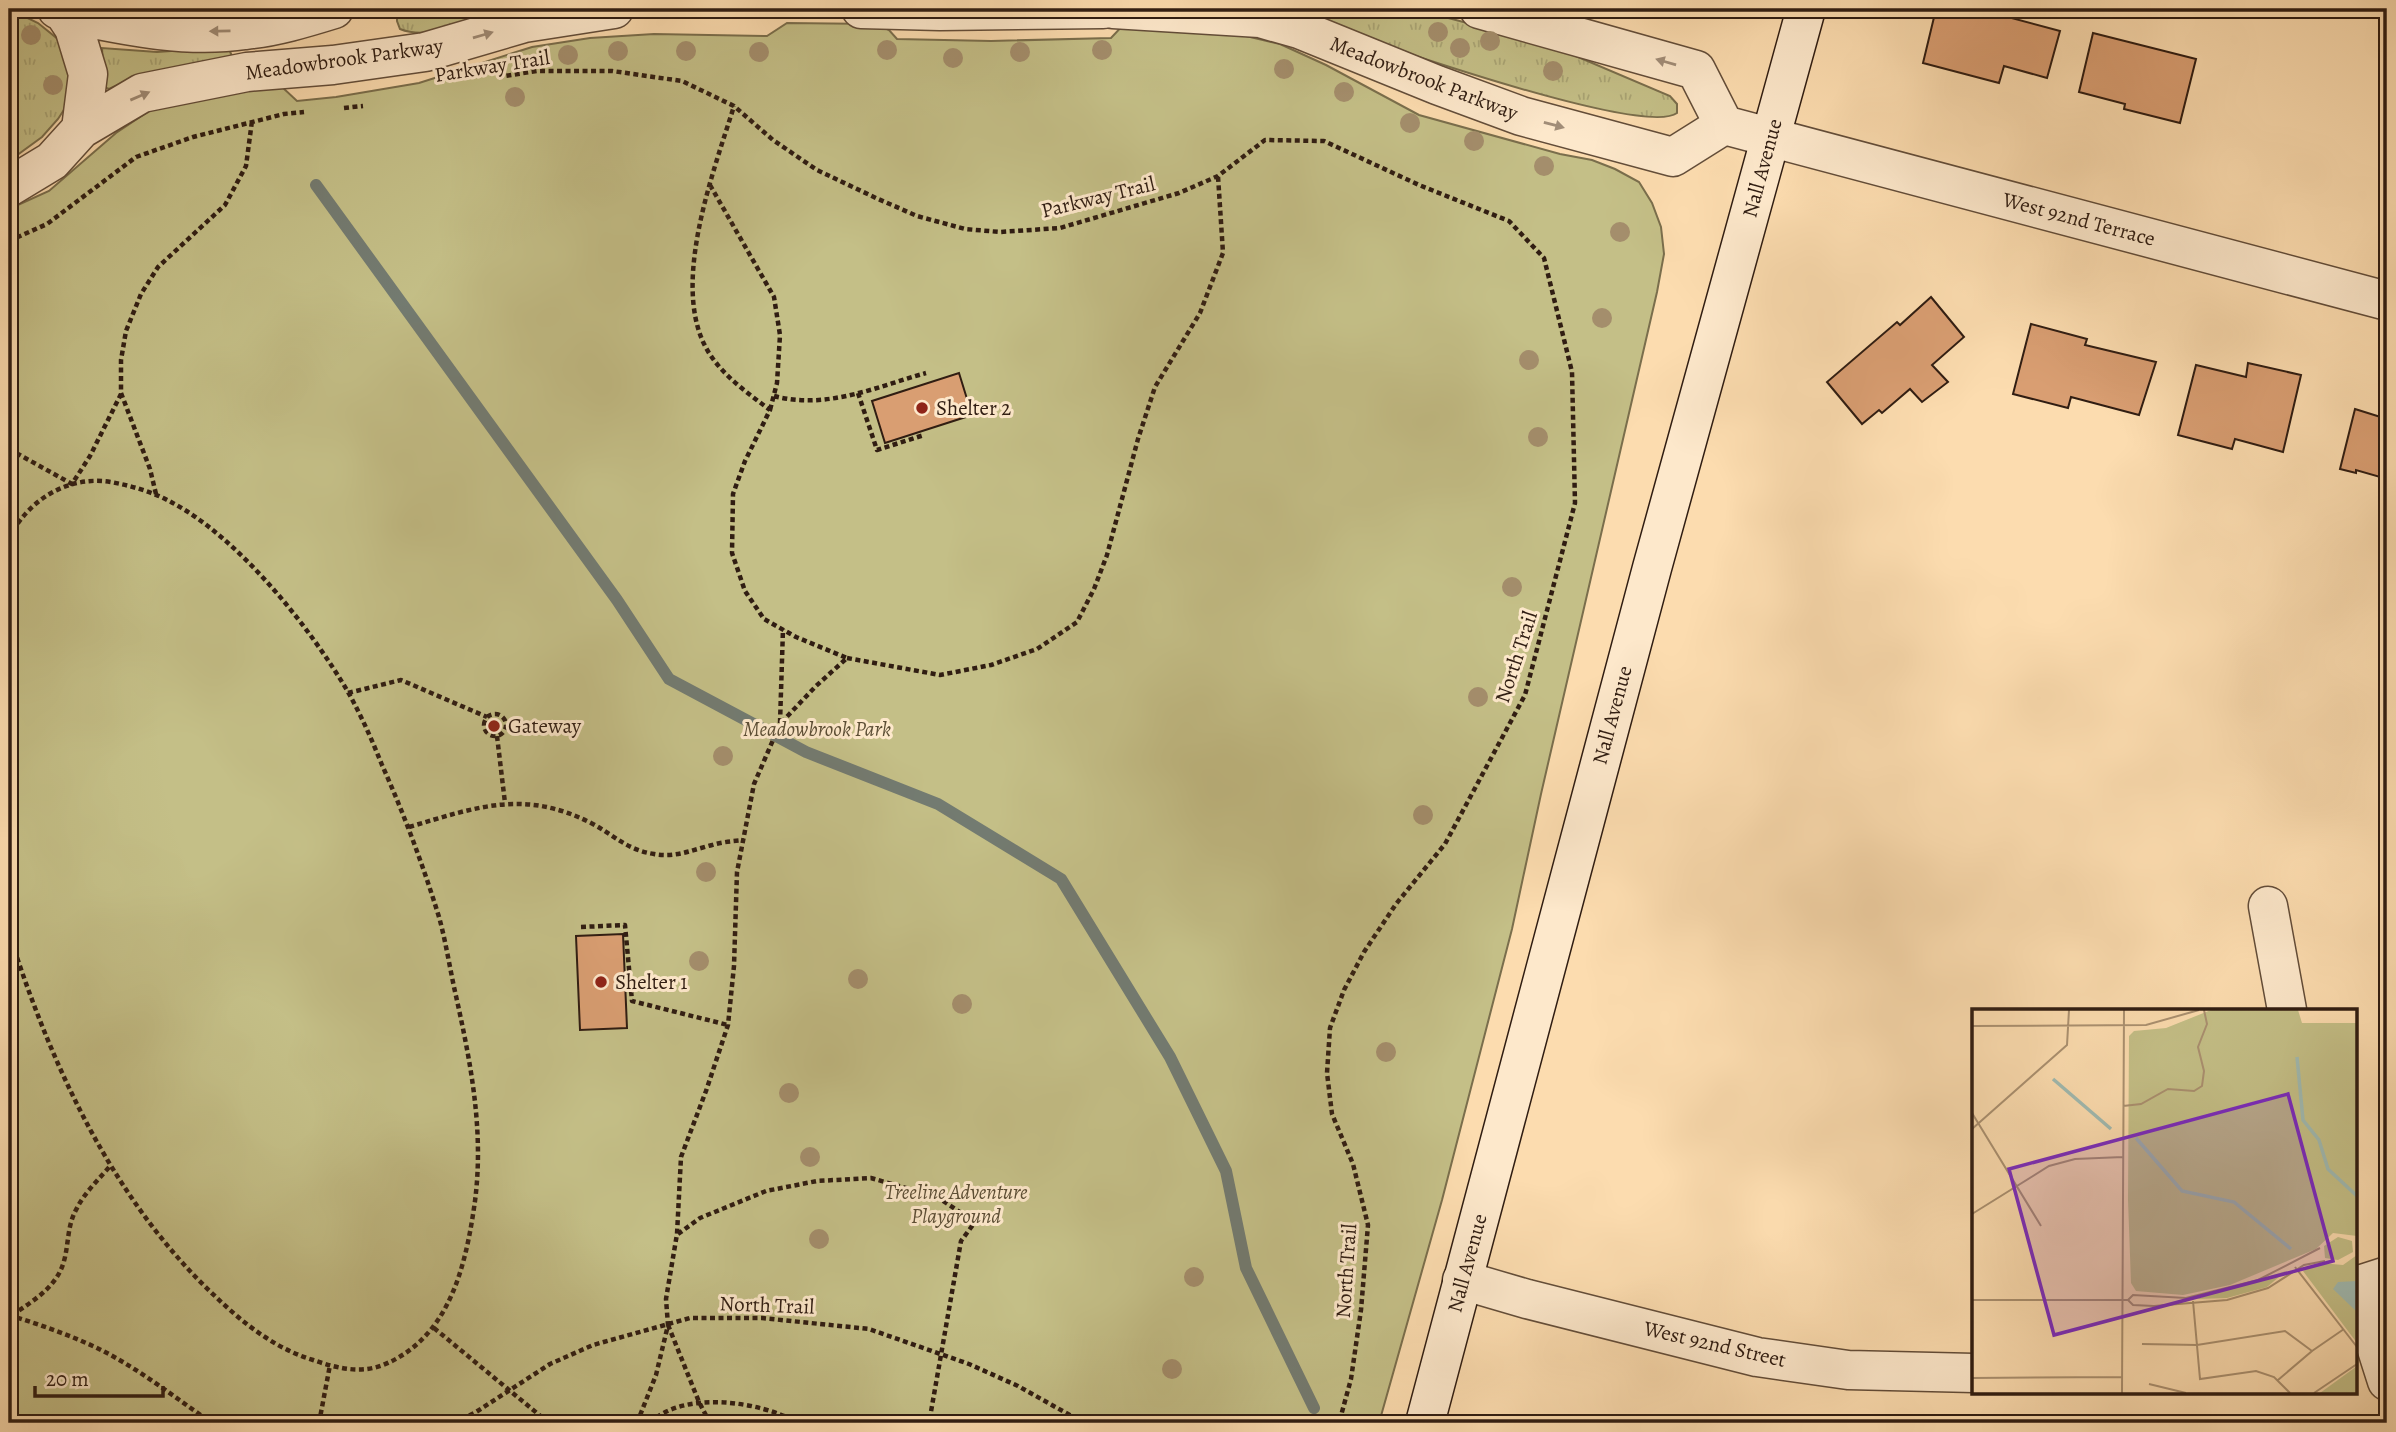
<svg xmlns="http://www.w3.org/2000/svg" width="2396" height="1432" viewBox="0 0 2396 1432" font-family="Alegreya,serif">
  <style>
    .grass { fill: url(#grass-tufts); stroke: #7a6e4c; stroke-width: 2 }
    .park { fill: #c4bf87; stroke: #7a6e4c; stroke-width: 2 }
    .lines { fill: none; stroke-linecap: round; stroke-linejoin: round }
    .stream { stroke: #737b71; stroke-width: 12 }
    .building { fill: #d99e72; stroke: #301d12; stroke-width: 2 }
    .street-casing { stroke: #634d39; stroke-width: 41 }
    .secondary-casing { stroke: #301d12; stroke-width: 41 }
    .path { stroke: #301d12; stroke-width: 4.5; stroke-dasharray: 5 3.5; stroke-linecap: butt }
    .street { stroke: #fde8cb; stroke-width: 38 }
    .secondary { stroke: #fde8cb; stroke-width: 38 }
    .tree { fill: #a48e6c }
    .oneway { fill: #a18d78 }
    .poi-dot { fill: #8f2418; stroke: #fde8cb; stroke-width: 2.5 }
    .labels { text-anchor: middle; dominant-baseline: central; stroke-width: 6; stroke-linejoin: round; paint-order: stroke }
    .street-label { font-size: 21px; fill: #301d12; stroke: #fde8cb }
    .poi-label { font-size: 21px; fill: #301d12; stroke: #fde8cb; text-anchor: start }
    .park-label { font-size: 21px; font-style: italic; fill: #5c4e35; stroke: #fde8cb }
    .inset-river { fill: none; stroke: #a0bab1; stroke-width: 3.5 }
    .inset-road { fill: none; stroke: #aa9070; stroke-width: 2 }
    .view { fill: #7b2cbf; fill-opacity: 0.15; stroke: #7b2cbf; stroke-width: 3.5 }
    .inset-edge { fill: none; stroke: #301d12; stroke-width: 3.5 }
  </style>
  <defs>
    <pattern id="grass-tufts" width="24" height="20" patternUnits="userSpaceOnUse" patternTransform="scale(1.75)"><rect width="24" height="20" fill="#c4bf87"/><path d="M3 7l-1-3M5 7V3M7 7l1-3M15 17l-1-3M17 17v-4M19 17l1-3" fill="none" stroke="#a9a474"/></pattern>
  </defs>
  <rect width="100%" height="100%" fill="#fcdcaf"/>
  <filter id="stains"><feTurbulence type="fractalNoise" baseFrequency=".00286" numOctaves="4"/><feColorMatrix values="0 0 0 0 .2 0 0 0 0 .09 0 0 0 0 .02 0 0 0 .5 -.17"/></filter>
  <radialGradient id="worn" r=".72"><stop offset=".6" stop-color="#630" stop-opacity="0"/><stop offset="1" stop-color="#630" stop-opacity=".3"/></radialGradient>
  <!-- grass -->
  <path class="grass" d="M9,9l29,14 21,17 13,20 -3,42 -11,17 -16,18 -33,24z
    M397,9h116c-32,9 -82,33 -113,20l-3,-8z
    M1279,9h131l12,2 79,21 70,22 99,42 7,8v9c-36,26 -344,-85 -398,-104z
    M228,47l4,9 -108,26 -15,7 -5,-2 -2,-39 55,4z"/>
  <!-- park -->
  <path class="park" d="M110,9h138l-26,9z
    M1126,22l120,14 34,8 46,21 93,50 141,39 32,6 23,9 24,13 13,21 9,24 3,27 -7,38 -116,502 -29,135 -70,271 -63,223h-1370v-1214l40,-18 67,-58 36,-24 50,-16 79,-7 16,15 39,-4 83,-14 113,-36 58,-9 64,-4 113,2 20,-13 89,1 13,6 8,9 94,2 120,-3z"/>
  <g class="lines">
    <!-- stream -->
    <path class="stream" d="M316,185l301,415 52,79 137,73 132,52 123,75 109,178 56,114 20,97 68,140"/>
  </g>
  <!-- building -->
  <path class="building" d="M1936,9h42l82,22 -13,47 -43,-12 -5,17 -76,-20z
    M2093,33l103,26 -16,64 -56,-14 1,-5 -46,-12z
    M1931,297l33,40 -32,28 16,17 -26,20 -12,-13 -28,24 -3,-3 -17,14 -35,-42 70,-60 3,3z
    M2031,324l56,15 -2,6 71,17 -17,53 -68,-18 -3,11 -55,-14z
    M2248,363l53,12 -18,77 -48,-13 -3,10 -54,-14 18,-70 50,12z
    M959,373l13,42 -87,28 -13,-42z
    M2355,409l32,10v60l-31,-9v3l-16,-4z
    M623,934l4,94 -47,2 -4,-94z"/>
  <g class="lines">
    <!-- street casing -->
    <g class="street-casing">
      <path id="street" d="M861,9l79,2 163,-2
        M1113,9l147,9 39,11 138,56 84,31 152,41 51,-32 663,176
        M1479,9l217,61 28,55
        M64,13c59,12 120,26 181,17 30,-3 60,-12 89,-21
        M81,129l61,-36 105,-21 86,-7 92,-13 99,-29 90,-14
        M9,187l43,-26 29,-32 7,-55 -14,-46 -10,-15 -7,-4
        M2268,906l19,104
        M1462,1280l65,19 230,58 91,13 126,3
        M2356,1284l31,97
        M2356,1286l31,-10"/>
    </g>
    <!-- secondary casing -->
    <g class="secondary-casing">
      <path id="secondary" d="M1425,1423l227,-855 154,-559"/>
    </g>
    <!-- path -->
    <path class="path" d="M498,77l39,-6h75l70,10 52,25 39,34 44,30 59,28 41,18 48,13 35,3 60,-4 119,-35 39,-17 47,-36 59,1 95,44 90,36 35,37 28,114 3,131 -50,192 -80,149 -49,60 -32,48 -20,38 -14,38 -3,45 5,41 21,50 15,61 -7,85 -10,69 -12,44
      M344,108l19,-2
      M710,185l64,112 6,38 -3,48 -7,27
      M9,241l38,-17 89,-67 57,-20 91,-23 20,-2
      M858,393l19,57 47,-15
      M774,396c52,14 102,-9 152,-23
      M9,449l63,35 18,-28 31,-62
      M156,494l-6,-25 -29,-76v-33l5,-29 15,-37 17,-27 67,-62 21,-39 6,-45
      M9,538c19,-38 59,-63 102,-56 21,4 42,10 60,20 67,35 139,125 177,190 13,23 24,48 34,73 22,49 41,100 57,152 7,25 11,53 17,79 15,68 28,135 19,205 -9,64 -25,137 -92,164 -23,9 -47,3 -70,-5 -37,-11 -69,-36 -97,-63 -103,-96 -165,-232 -207,-364
      M847,658l93,17 51,-10 46,-16 40,-27 17,-33 13,-34 31,-116 17,-52 45,-74 23,-60 -5,-77
      M348,693l53,-13 86,37
      M484 725a11 11 0 1 1 22 0a11 11 0 1 1-22 0Z
      M780,723l3,-94
      M497,736l8,67
      M409,827c68,-20 115,-38 182,-4 23,12 36,27 63,31 21,4 38,-4 58,-9 10,-3 21,-4 32,-5
      M581,927l44,-2 7,76 96,24
      M678,1234l22,-16 66,-27 51,-10 54,-3 66,19 38,25 -14,19 -32,182
      M9,1315c29,9 58,19 86,32 42,20 79,50 117,76
      M12,1315c21,-14 45,-28 52,-54 5,-18 3,-36 13,-53 8,-16 23,-30 34,-43
      M668,1325l31,77 11,21
      M434,1328l115,95
      M319,1423l11,-58
      M454,1423l22,-11 74,-48 43,-19 97,-27h72l107,11 100,35 49,22 66,37
      M637,1423l19,-48 12,-50 -2,-26 11,-65 4,-77 25,-66 22,-66 6,-59 3,-94 17,-88 26,-60 36,-38 31,-28 -51,-21 -32,-18 -19,-28 -13,-38 1,-59 12,-33 25,-51c-21,-16 -44,-32 -59,-54 -44,-64 2,-182 23,-250
      M650,1423c33,-33 111,-22 148,0"/>
    <!-- street -->
    <use href="#street" class="street"/>
    <!-- secondary -->
    <use href="#secondary" class="secondary"/>
  </g>
  <!-- trees -->
  <g class="tree">
    <circle cx="1438" cy="32" r="10"/>
    <circle cx="31" cy="35" r="10"/>
    <circle cx="1490" cy="41" r="10"/>
    <circle cx="1460" cy="48" r="10"/>
    <circle cx="887" cy="50" r="10"/>
    <circle cx="1102" cy="50" r="10"/>
    <circle cx="618" cy="51" r="10"/>
    <circle cx="686" cy="51" r="10"/>
    <circle cx="759" cy="52" r="10"/>
    <circle cx="1020" cy="52" r="10"/>
    <circle cx="568" cy="55" r="10"/>
    <circle cx="953" cy="58" r="10"/>
    <circle cx="1284" cy="69" r="10"/>
    <circle cx="1553" cy="71" r="10"/>
    <circle cx="53" cy="85" r="10"/>
    <circle cx="1344" cy="92" r="10"/>
    <circle cx="515" cy="97" r="10"/>
    <circle cx="1410" cy="123" r="10"/>
    <circle cx="1474" cy="141" r="10"/>
    <circle cx="1544" cy="166" r="10"/>
    <circle cx="1620" cy="232" r="10"/>
    <circle cx="1602" cy="318" r="10"/>
    <circle cx="1529" cy="360" r="10"/>
    <circle cx="1538" cy="437" r="10"/>
    <circle cx="1512" cy="587" r="10"/>
    <circle cx="1478" cy="697" r="10"/>
    <circle cx="723" cy="756" r="10"/>
    <circle cx="1423" cy="815" r="10"/>
    <circle cx="706" cy="872" r="10"/>
    <circle cx="699" cy="961" r="10"/>
    <circle cx="858" cy="979" r="10"/>
    <circle cx="962" cy="1004" r="10"/>
    <circle cx="1386" cy="1052" r="10"/>
    <circle cx="789" cy="1093" r="10"/>
    <circle cx="810" cy="1157" r="10"/>
    <circle cx="819" cy="1239" r="10"/>
    <circle cx="1194" cy="1277" r="10"/>
    <circle cx="1172" cy="1369" r="10"/>
  </g>
  <!-- one-way arrows -->
  <defs><path id="oneway-solid" d="M-6-.8H1V-3.2L6.5 0L1 3.2V.8H-6Z" transform="scale(1.75)"/></defs>
  <g class="oneway">
    <use href="#oneway-solid" transform="translate(220 31) rotate(179)"/>
    <use href="#oneway-solid" transform="translate(483 35) rotate(-16)"/>
    <use href="#oneway-solid" transform="translate(1666 62) rotate(-164)"/>
    <use href="#oneway-solid" transform="translate(140 96) rotate(-23)"/>
    <use href="#oneway-solid" transform="translate(1554 125) rotate(15)"/>
  </g>
  <!-- markers -->
  <g class="poi-dot">
    <circle cx="922" cy="408" r="7"/>
    <circle cx="494" cy="726" r="7"/>
    <circle cx="601" cy="982" r="7"/>
  </g>
  <g class="labels">
    <!-- street labels -->
    <g class="street-label">
      <text transform="translate(344 59) rotate(-8)">Meadowbrook Parkway</text>
      <text transform="translate(492 66) rotate(-9)">Parkway Trail</text>
      <text transform="translate(1424 78) rotate(21)">Meadowbrook Parkway</text>
      <text transform="translate(1762 168) rotate(-75)">Nall Avenue</text>
      <text transform="translate(1098 197) rotate(-14)">Parkway Trail</text>
      <text transform="translate(2079 219) rotate(15)">West 92nd Terrace</text>
      <text transform="translate(1516 657) rotate(-72)">North Trail</text>
      <text transform="translate(1612 715) rotate(-75)">Nall Avenue</text>
      <text transform="translate(1467 1263) rotate(-75)">Nall Avenue</text>
      <text transform="translate(1346 1271) rotate(-86)">North Trail</text>
      <text transform="translate(767 1305) rotate(2)">North Trail</text>
      <text transform="translate(1715 1344) rotate(13)">West 92nd Street</text>
    </g>
    <!-- poi labels -->
    <g class="poi-label">
      <text x="936" y="408">Shelter 2</text>
      <text x="508" y="726">Gateway</text>
      <text x="615" y="982">Shelter 1</text>
    </g>
    <!-- park labels -->
    <g class="park-label">
      <text x="817" y="729">Meadowbrook Park</text>
      <text x="956" y="1192">Treeline Adventure<tspan x="956" dy="24">Playground</tspan></text>
    </g>
  </g>
  <!-- overview -->
  <g transform="translate(1972 1009)">
    <rect width="385" height="385" fill="#fcdcaf"/>
    <path d="M366,228l14,4 1,11 -15,8 -13,-2 -1,-12zM314,262l-19,16 -40,11 -31,1z" fill="#c4bf87"/>
    <path d="M239,1h87l4,13h55v213l-24,-3 -17,16 -86,36 -47,10 -47,-4 -5,-8 -3,-83 1,-164 5,-5 32,-3zM385,246v88l-54,-72 18,-8 22,2zM385,357v27h-37l33,-24z" fill="#c4bf87"/>
    <path d="M385,272v31l-24,-23 5,-7z" fill="#a0bab1"/>
    <path class="inset-river" d="M325,48l6,63 16,20 9,29 29,27M81,70l58,50M164,129l46,53 52,11 57,47"/>
    <path class="inset-road" d="M0,17l174,-1 53,-15M151,97l18,-2 27,-15 26,2 8,-5 2,-15 -6,-24 9,-23 -3,-14M0,104l69,113M0,120l95,-84 2,-35M0,205l77,-48 26,-7 48,-2M323,258l62,80M0,291h156l5,-5 53,3 72,-18 62,-32M156,291l5,5 21,1 73,-6 41,-12 36,-23 21,-4M221,292l7,78 56,-8 18,6 16,16M170,335l55,1 88,-14 27,20 -34,29M340,342l32,-22M0,369l150,-1M177,375l37,9M150,384l2,-383M342,384l43,-29"/>
    <path class="view" d="M316,85l45,167 -279,74 -45,-166z"/>
    <rect width="385" height="385" class="inset-edge"/>
  </g>
  <!-- margin -->
  <rect width="2396" height="1432" fill="none" stroke="#fcdcaf" stroke-width="35"/>
  <rect x="10" y="10" width="2375" height="1411" fill="none" stroke="#301d12" stroke-width="3.5"/>
  <rect x="18" y="18" width="2361" height="1397" fill="none" stroke="#301d12" stroke-width="2"/>
  <!-- scale -->
  <path d="M35 1386v10h128v-10" fill="none" stroke="#301d12" stroke-width="3.5"/>
  <text x="46" y="1386" font-size="21" fill="#301d12" stroke="#fde8cb" stroke-width="5" paint-order="stroke">20 m</text>
  <rect width="100%" height="100%" filter="url(#stains)"/>
  <rect width="100%" height="100%" fill="url(#worn)"/>
</svg>
